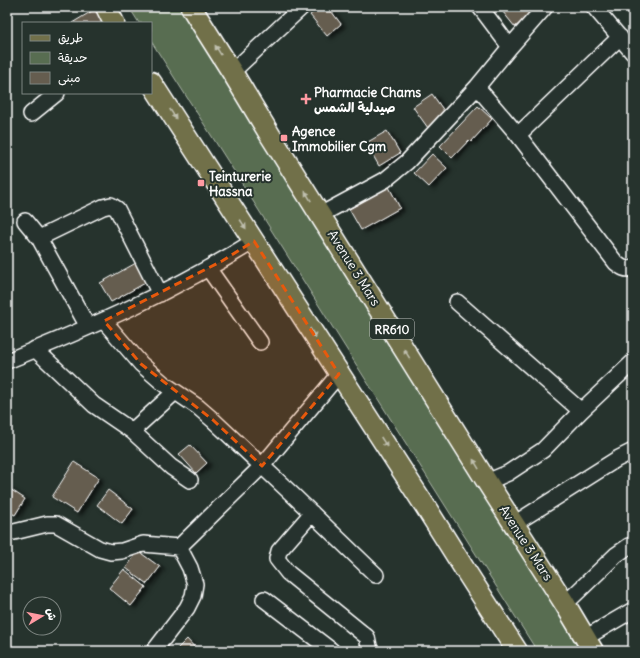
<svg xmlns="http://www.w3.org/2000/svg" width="640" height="658" viewBox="0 0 640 658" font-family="Delius,'Playpen Sans Arabic',sans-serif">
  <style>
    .green { fill: #586d51; stroke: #acb6a8 }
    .building { fill: #655d4f; stroke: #fff; filter: url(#shadow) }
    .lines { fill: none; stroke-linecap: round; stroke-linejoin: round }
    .minor-casing { stroke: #fff; stroke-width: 18 }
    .major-casing { stroke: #fff; stroke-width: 23 }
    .minor { stroke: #26332d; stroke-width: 15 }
    .major { stroke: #71704a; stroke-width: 20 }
    .oneway { fill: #bfbfae }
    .marked { fill: #e8590c; fill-opacity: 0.2; stroke: #e8590c; stroke-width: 3; stroke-dasharray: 8 5; stroke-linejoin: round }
    .poi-dot { fill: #ff9aa2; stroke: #26332d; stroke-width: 1.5 }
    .labels { text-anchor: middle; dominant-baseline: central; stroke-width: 4; stroke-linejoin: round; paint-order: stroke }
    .shield { fill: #26332d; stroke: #bec2c0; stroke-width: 1 }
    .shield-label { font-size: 12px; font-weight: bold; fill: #fff }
    .poi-label { font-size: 13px; font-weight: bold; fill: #fff; stroke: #26332d; text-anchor: start }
    .street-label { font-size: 13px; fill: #fff; stroke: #26332d }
  </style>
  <defs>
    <filter id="shadow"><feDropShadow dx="4.5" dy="2.5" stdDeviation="2" flood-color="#0009"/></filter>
  </defs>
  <rect width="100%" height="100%" fill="#26332d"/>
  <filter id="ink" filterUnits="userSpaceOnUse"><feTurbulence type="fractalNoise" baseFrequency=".025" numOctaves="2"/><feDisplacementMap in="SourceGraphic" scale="8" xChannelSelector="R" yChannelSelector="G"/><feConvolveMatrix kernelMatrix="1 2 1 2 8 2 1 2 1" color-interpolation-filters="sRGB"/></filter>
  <g filter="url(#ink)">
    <!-- green -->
    <path class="green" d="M129,7h55l405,644h-52l-303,-480 -83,-130v-18h-12z"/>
    <!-- building -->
    <path class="building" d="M320,7h8l13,17 -14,12 -17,-21z
      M499,7h41l-25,20z
      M97,8l9,15h-34z
      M432,94l15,21 -19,13 -15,-21z
      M478,106l14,13 -21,23 -2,-2 -17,18 -12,-12z
      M387,131l13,22 -21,13 -13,-23z
      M432,154l15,14 -18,19 -15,-14z
      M389,187l11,21 -39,22 -12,-21z
      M136,263l11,19 -36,20 -11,-19z
      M190,445l17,18 -11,10 -17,-19z
      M74,462l25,16 -22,35 -25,-16z
      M7,487l18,12 -10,16 -8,-4z
      M108,490l25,19 -11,15 -25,-19z
      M138,551l22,16 -13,17 -21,-16z
      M124,569l22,18 -15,19 -22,-18z
      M187,639l11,12h-23z"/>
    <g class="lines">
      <!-- minor casing -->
      <g class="minor-casing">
        <path id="minor" d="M480,7l30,40
          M594,7l39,46
          M232,72l70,-65
          M477,87l41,48 98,128c5,4 10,8 17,5
          M31,114l26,-21
          M518,135l102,-98
          M320,215l65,-35 22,-18 70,-75 33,-40 35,-40
          M25,221l14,17 49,89
          M39,238l64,-31 8,-2 6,4 43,85
          M208,268l52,74
          M457,302l124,109
          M104,321l37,43 23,20 34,23 15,13 81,76 82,79
          M35,349l59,56 38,26 39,36 19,13
          M7,361c85,-34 169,-71 247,-120
          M132,431l43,-39
          M487,482l21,-9 35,-23 38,-39 52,-49
          M312,513l-33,38 -2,8 11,14 79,64 3,14
          M514,524l103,-65 16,-8
          M7,532h7l33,-8h9l44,25 11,3 11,-1 21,-7 36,3 83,-81 77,-92
          M264,599l68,52
          M565,604l51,-49 13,-9 4,-1
          M585,638l48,-28
          M154,651l33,-43 6,-12 2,-12 -5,-16 -11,-21"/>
      </g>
      <!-- major casing -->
      <g class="major-casing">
        <path id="major" d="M106,7l8,16
          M191,7l41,65 38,63 217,347 78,122 28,47
          M151,82l274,424 42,67 50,78"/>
      </g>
      <!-- minor -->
      <use href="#minor" class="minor"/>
      <!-- major -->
      <use href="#major" class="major"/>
    </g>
    <!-- one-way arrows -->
    <defs><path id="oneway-solid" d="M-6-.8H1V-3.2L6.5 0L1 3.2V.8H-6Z"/></defs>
    <g class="oneway">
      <use href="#oneway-solid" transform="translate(218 50) rotate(-122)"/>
      <use href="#oneway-solid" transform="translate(173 114) rotate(57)"/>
      <use href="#oneway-solid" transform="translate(308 196) rotate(-122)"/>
      <use href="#oneway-solid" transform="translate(243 224) rotate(57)"/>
      <use href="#oneway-solid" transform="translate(313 333) rotate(57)"/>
      <use href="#oneway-solid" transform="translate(407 354) rotate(-122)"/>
      <use href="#oneway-solid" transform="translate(384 442) rotate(57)"/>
      <use href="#oneway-solid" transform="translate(476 464) rotate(-121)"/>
    </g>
  </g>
  <!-- marked area -->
  <path class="marked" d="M254,241l85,133 -77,92 -49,-46 -72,-56 -37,-43 118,-60z"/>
  <!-- markers -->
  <g class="poi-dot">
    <path d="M304 93h4v4h4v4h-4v4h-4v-4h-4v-4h4z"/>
    <rect x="280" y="134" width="8" height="8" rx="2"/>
    <rect x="197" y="179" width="8" height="8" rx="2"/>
  </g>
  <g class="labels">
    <!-- shield labels -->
    <rect class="shield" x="370" y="319" width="44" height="20" rx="3"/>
    <g class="shield-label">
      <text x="392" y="329">RR610</text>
    </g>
    <!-- poi labels -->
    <g class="poi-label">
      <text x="314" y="92">Pharmacie Chams<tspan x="314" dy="15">صيدلية الشمس</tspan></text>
      <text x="292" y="131">Agence<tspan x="292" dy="15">Immobilier Cgm</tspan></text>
      <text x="209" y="176">Teinturerie<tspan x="209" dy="15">Hassna</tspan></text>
    </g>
    <!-- street labels -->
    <g class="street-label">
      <text transform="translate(354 268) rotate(58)">Avenue 3 Mars</text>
      <text transform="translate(526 543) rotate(57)">Avenue 3 Mars</text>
    </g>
  </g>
  <!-- margin -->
  <rect width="640" height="658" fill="none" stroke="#26332d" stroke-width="24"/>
  <rect x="12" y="12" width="616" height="634" fill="none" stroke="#fff" stroke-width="1.5" filter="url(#ink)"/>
  <!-- legend -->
  <rect x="22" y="22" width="130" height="72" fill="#26332d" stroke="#7d8581"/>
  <rect x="30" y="35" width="20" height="6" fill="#71704a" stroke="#7d8581"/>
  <text x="58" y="42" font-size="12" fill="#ffffff">طريق</text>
  <rect x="30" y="52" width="20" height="12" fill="#586d51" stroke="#7d8581"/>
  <text x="58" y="62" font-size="12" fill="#ffffff">حديقة</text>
  <rect x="30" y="72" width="20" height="12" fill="#655d4f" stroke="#7d8581"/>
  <text x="58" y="82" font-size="12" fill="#ffffff">مبنى</text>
  <!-- north arrow -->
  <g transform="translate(42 616) rotate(80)"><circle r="19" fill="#26332d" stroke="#7d8581"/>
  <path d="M0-3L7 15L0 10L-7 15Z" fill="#ff9aa2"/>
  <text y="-6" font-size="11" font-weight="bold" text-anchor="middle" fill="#ffffff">ش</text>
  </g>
</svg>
